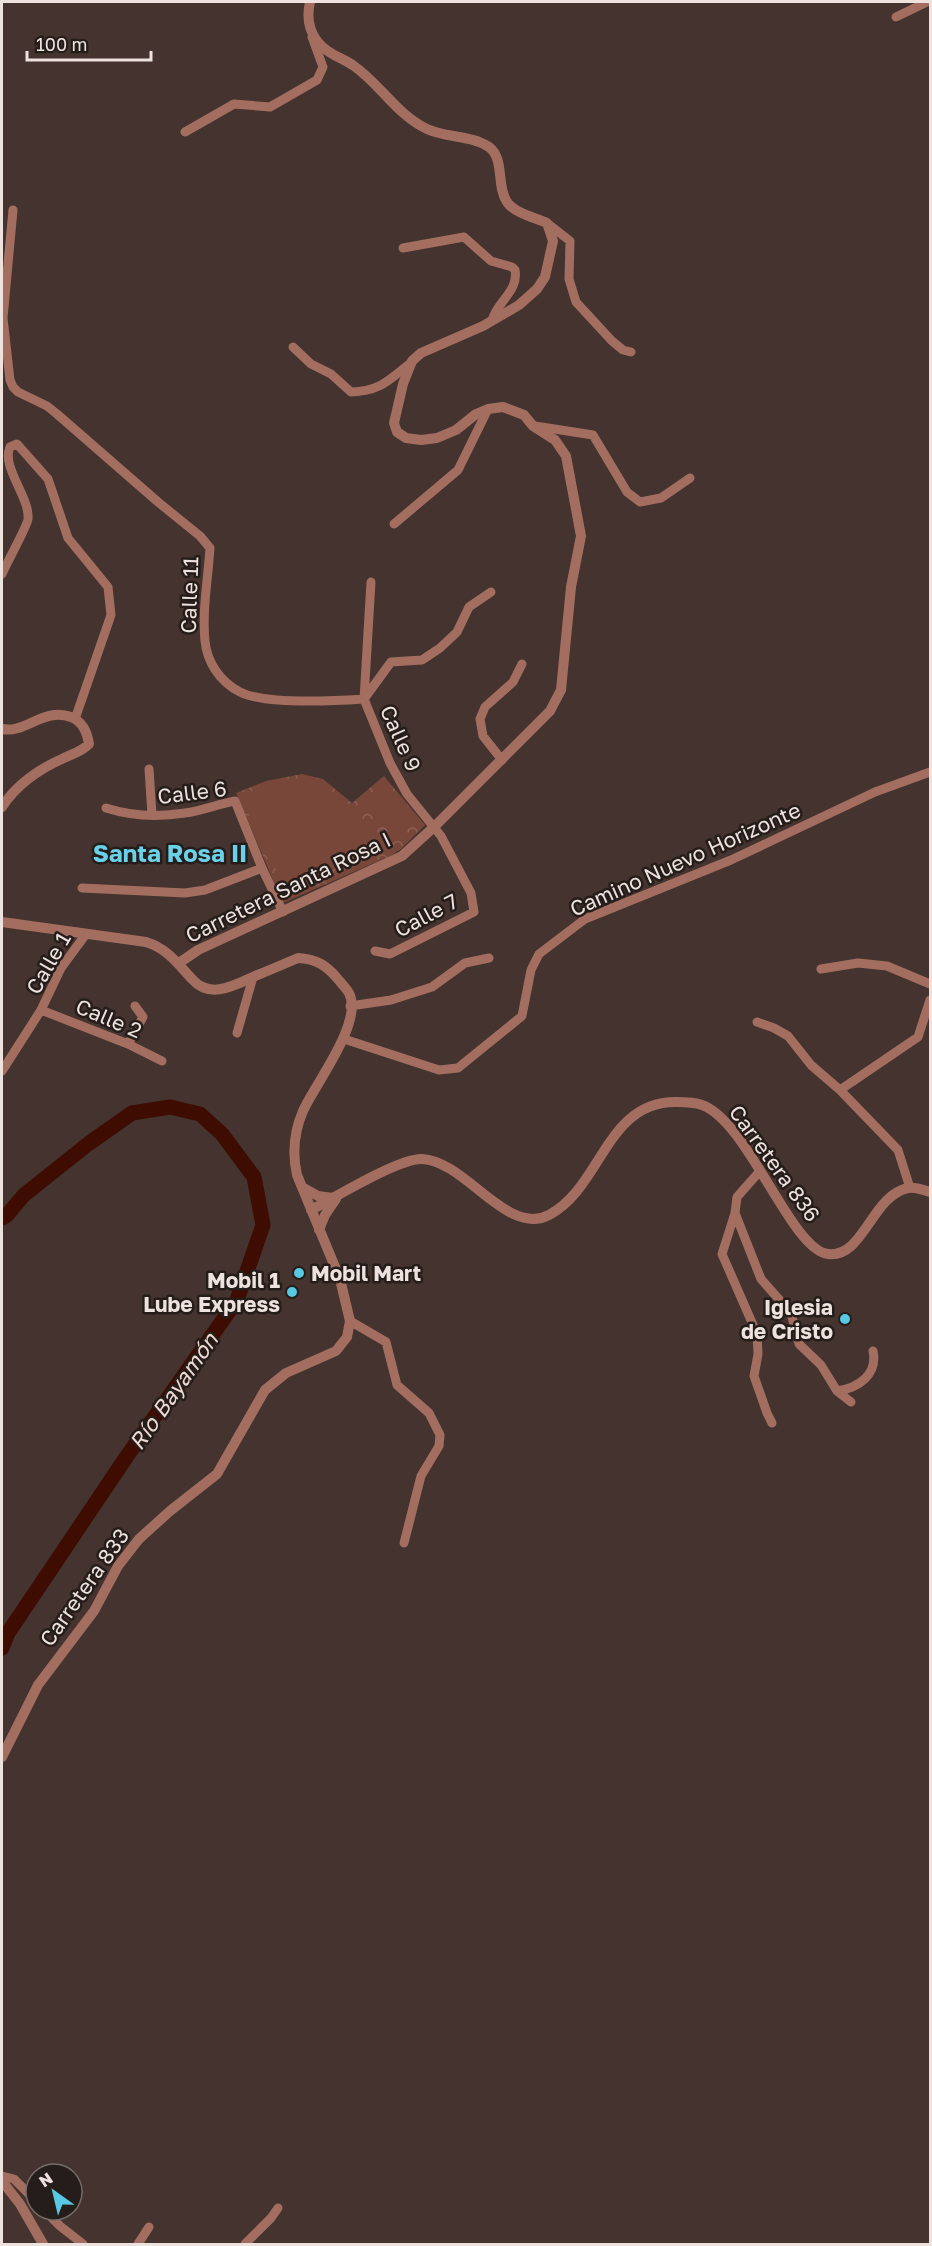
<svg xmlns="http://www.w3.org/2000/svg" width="932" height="2246" viewBox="0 0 932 2246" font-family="'Golos Text',sans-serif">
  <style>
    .forest { fill: url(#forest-crowns) }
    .pitch { fill: #784739 }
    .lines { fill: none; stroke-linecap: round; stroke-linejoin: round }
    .river { stroke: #3e0c01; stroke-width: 15 }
    .minor { stroke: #a36e5f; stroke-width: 9 }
    .tertiary { stroke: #a36e5f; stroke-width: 10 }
    .poi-dot { fill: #58c9e3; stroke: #251d1a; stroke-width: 2 }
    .labels { text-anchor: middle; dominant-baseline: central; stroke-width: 5; stroke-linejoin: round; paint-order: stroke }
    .street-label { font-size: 21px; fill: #eee2df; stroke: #251d1a }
    .poi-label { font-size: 21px; font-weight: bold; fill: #eee2df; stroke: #251d1a; text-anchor: end }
    .water-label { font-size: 22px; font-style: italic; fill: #f0d9d3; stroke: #251d1a }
    .quarter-label { font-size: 24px; font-weight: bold; fill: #6bd0e9; stroke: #251d1a }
  </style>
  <defs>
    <pattern id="forest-crowns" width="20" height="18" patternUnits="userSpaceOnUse" patternTransform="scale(1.5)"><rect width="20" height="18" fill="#784739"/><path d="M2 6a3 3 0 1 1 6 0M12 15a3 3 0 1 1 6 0" fill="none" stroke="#8c6155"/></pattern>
  </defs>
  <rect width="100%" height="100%" fill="#44332e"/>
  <!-- forest -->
  <path class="forest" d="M302,774l21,5 29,24 32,-27 41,49 -24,24 -11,7 -107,47 -47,-110 30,-12z"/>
  <!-- pitch -->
  <path class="pitch" d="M288,782c46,-1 75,28 92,69l-96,38 -13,-33 -4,1 -26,-62 21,-7z
    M390,787l25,30 -21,17 -25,-29z"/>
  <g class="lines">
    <!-- river -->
    <path class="river" d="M2,1218l5,-3 17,-20 64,-51 44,-31 38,-6 30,7 22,20 32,43 9,48 -26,75 -110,156 -119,177 -6,15"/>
    <!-- minor -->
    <path class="minor" d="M896,17l31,-15
      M185,132l49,-28 36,3 47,-27 6,-13 -11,-30
      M13,210l-10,108 7,62 3,7 5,5 29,14 10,8 101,88 42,34 10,12c-2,31 -8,62 -5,93 2,21 15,41 35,51 26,13 94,9 124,7l27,-37 31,-2 18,-12 17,-16 12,-25 22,-15
      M547,223l23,18 -1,38 7,23 36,39 11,9 8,2
      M403,248l61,-11 27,24 21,6 3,3c4,22 -19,32 -23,51
      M293,347l18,17 20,10 20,18c31,-1 38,-13 61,-30
      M535,426l58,9 34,57 13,10 21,-4 29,-20
      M394,524l64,-54 30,-61
      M2,574c4,-10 25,-47 26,-55 2,-22 -27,-52 -18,-72l7,-3 31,35 20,59 40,49 3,28 -36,104
      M371,582l-7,117 26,64 17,31 34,42 30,57 3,19 -84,42 -15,-3
      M502,760l-19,-24 -3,-17 5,-12 28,-25 9,-18
      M149,769l3,46
      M106,808c25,8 53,9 79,5 17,-2 33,-9 50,-12l27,67 21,44
      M82,888l103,5 20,-3 57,-22
      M821,969l37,-6 29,3 43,18
      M350,1006l41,-6 41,-13 33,-24 24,-5
      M41,1010l87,34 34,17
      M757,1022l17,6 14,8 23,29 29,25 58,60 12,38
      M237,1033l16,-56
      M344,1039l95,31 19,-2 64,-52 9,-46 8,-16 46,-35 146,-59 144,-68 55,-20
      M128,1044l15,-27 -8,-11
      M2,1071l39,-61 20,-42 25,-34
      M840,1090l78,-53 12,-37
      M760,1171l-23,26 -2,16 -13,41 35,80 1,20 -4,22 13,37 5,10
      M735,1213l26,66 30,34 8,31 22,21 16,26 14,11
      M350,1321l36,21 11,43 32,28 11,22 -1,11 -18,30 -17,67
      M837,1391c21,-3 41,-16 36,-40
      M2,2176l12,3 22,22
      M44,2210l16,16 23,18
      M138,2244l11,-17
      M245,2244l26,-26 7,-10"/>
    <!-- tertiary -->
    <path class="tertiary" d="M2,729c23,5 42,-22 69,-12 12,5 16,15 18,27 -8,8 -15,9 -25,14 -25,11 -47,26 -62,49
      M2,922l144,20c22,7 31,21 46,37 18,21 43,6 63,-3 15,-6 29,-12 43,-18 18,1 28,7 39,20 4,5 9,10 12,15 15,29 -34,91 -46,118 -9,21 -11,42 -6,64l43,104 10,42 -3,16 -11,14 -50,22 -21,17 -48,84 -47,37 -31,28 -21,27 -24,45 -56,74 -36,72
      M179,963l19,-13 204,-94 32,-29 116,-116 11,-21 10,-103 10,-51 -15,-80 -11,-16 -22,-14 -9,-11 -21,-8 -15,2 -12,5 -20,16 -19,8 -16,2 -15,-2 -9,-6 -3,-9 9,-39 9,-23 9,-8 62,-27 36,-21 18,-16 8,-12 8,-36 -6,-18c-11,-5 -33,-10 -40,-21 -11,-16 -2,-43 -18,-55 -18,-12 -43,-9 -62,-18 -30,-14 -46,-44 -73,-63 -13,-9 -27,-12 -37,-25 -9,-12 -10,-26 -7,-39
      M302,1187l16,9 15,2
      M311,1210c23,-12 88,-52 111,-51 44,2 85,78 127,56 52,-27 57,-113 126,-113 8,0 19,0 27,3 46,16 89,145 126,149 36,4 43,-58 80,-66 7,-1 16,2 22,4
      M319,1230l6,-15 11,-16
      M2,2181l18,23 23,40"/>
  </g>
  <!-- markers -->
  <g class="poi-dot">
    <circle cx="299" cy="1273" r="6"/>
    <circle cx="292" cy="1292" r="6"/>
    <circle cx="845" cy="1319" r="6"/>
  </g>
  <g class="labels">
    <!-- street labels -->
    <g class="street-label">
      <text transform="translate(189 595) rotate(-88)">Calle 11</text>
      <text transform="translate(401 738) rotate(66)">Calle 9</text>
      <text transform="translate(192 792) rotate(-7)">Calle 6</text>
      <text transform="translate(685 859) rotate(-24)">Camino Nuevo Horizonte</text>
      <text transform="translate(288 887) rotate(-26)">Carretera Santa Rosa I</text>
      <text transform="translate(426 915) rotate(-28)">Calle 7</text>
      <text transform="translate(48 963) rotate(-60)">Calle 1</text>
      <text transform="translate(109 1018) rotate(23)">Calle 2</text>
      <text transform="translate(775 1163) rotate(54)">Carretera 836</text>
      <text transform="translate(84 1587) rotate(-55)">Carretera 833</text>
    </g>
    <!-- poi labels -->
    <g class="poi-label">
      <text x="311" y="1273" text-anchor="start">Mobil Mart</text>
      <text x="280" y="1280">Mobil 1<tspan x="280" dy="24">Lube Express</tspan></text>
      <text x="833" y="1307">Iglesia<tspan x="833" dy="24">de Cristo</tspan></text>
    </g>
    <!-- water labels -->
    <g class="water-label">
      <text transform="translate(173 1391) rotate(-55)">Río Bayamón</text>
    </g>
    <!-- quarter labels -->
    <g class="quarter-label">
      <text x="170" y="852">Santa Rosa II</text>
    </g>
  </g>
  <!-- border -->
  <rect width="932" height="2246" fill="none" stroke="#eee2df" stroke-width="6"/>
  <!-- north arrow -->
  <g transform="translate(54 2192) rotate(326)"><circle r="28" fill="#251d1a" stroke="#756c69" stroke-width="1.5"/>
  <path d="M0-4.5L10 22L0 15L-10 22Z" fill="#58c9e3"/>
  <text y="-9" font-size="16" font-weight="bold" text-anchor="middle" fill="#eee2df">N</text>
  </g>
  <!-- scale -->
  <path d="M27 51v9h124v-9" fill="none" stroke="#eee2df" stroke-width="3"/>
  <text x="36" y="51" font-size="18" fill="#eee2df" stroke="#251d1a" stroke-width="4.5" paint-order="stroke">100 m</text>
</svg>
